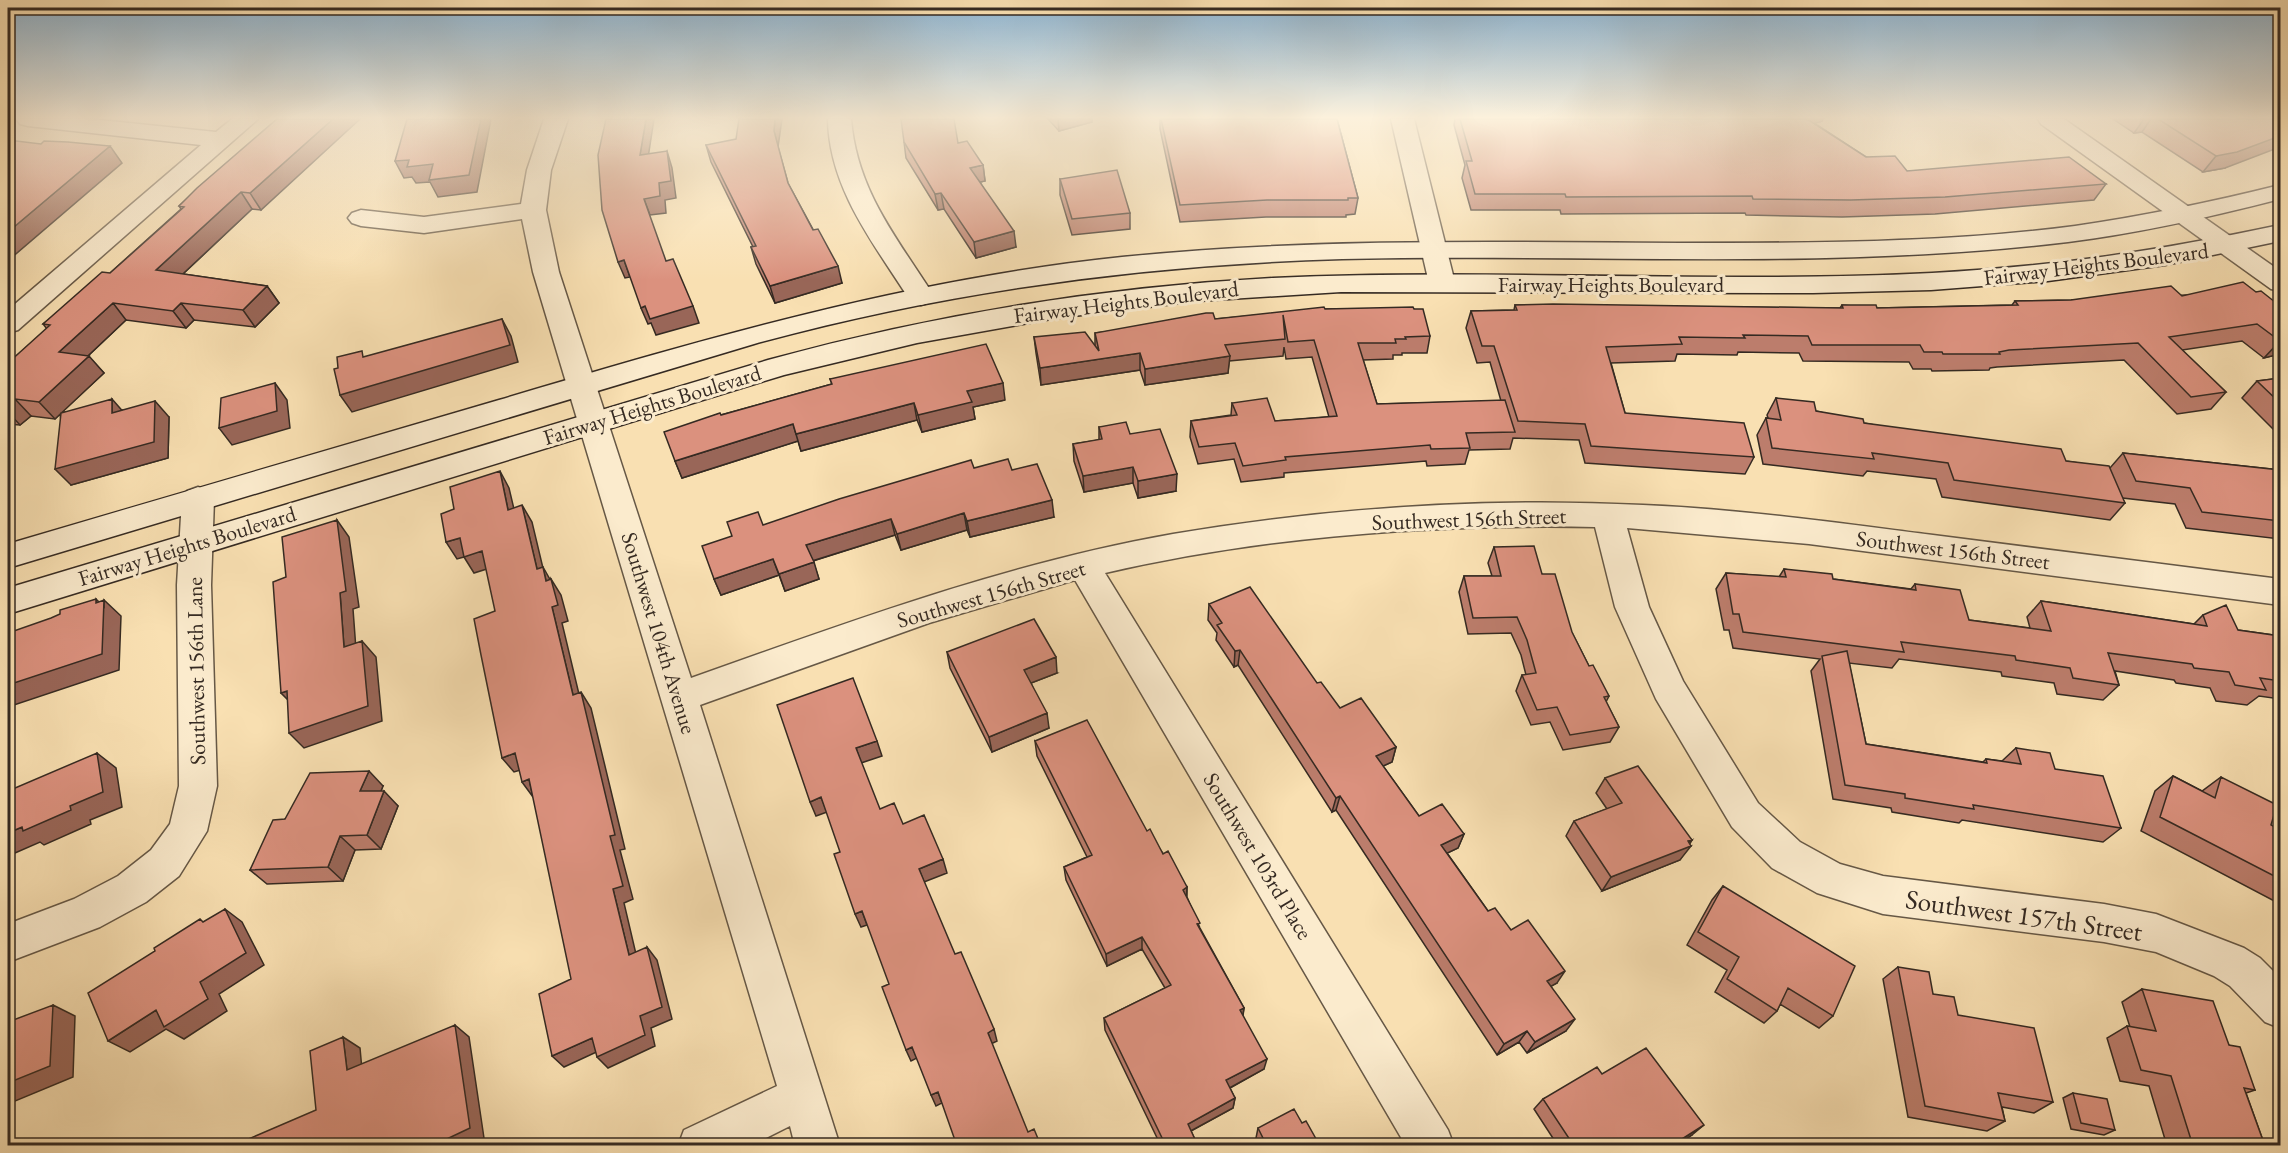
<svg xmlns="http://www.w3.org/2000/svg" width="2288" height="1153" viewBox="0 0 2288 1153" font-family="'EB Garamond',serif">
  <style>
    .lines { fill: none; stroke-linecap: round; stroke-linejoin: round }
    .street-casing { stroke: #665846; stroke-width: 3 }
    .secondary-casing { stroke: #352a22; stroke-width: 3 }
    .street { fill: #fbebcd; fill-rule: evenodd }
    .secondary { fill: #fbebcd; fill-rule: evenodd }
    .wall { fill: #bc7d6c; stroke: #352a22; stroke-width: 1.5 }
    .shaded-wall { fill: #996658; stroke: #352a22; stroke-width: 1.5 }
    .building { fill: #db917e; stroke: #352a22; stroke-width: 1.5 }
    .labels { text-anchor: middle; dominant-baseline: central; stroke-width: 6; stroke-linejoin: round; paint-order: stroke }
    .street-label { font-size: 22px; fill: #352a22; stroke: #fbebcd }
    .near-street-label { font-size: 27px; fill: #352a22; stroke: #fbebcd }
  </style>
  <rect width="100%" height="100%" fill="#f9e0b2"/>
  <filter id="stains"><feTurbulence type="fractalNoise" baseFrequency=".00333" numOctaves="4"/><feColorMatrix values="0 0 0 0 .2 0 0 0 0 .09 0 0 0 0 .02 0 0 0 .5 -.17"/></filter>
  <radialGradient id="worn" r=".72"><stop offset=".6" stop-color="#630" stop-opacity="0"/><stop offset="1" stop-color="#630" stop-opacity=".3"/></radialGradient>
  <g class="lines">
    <!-- street casing -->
    <g class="street-casing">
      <path id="street" d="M16,119h74l126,13 16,-13h26l-240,211 -10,3v-23l193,-165 -173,-19 -8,-2z
        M544,119h24l-17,51 -5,40 13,62 132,406c158,-56 317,-115 482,-144 155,-26 313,-37 470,-29 97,4 194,18 290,30 116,15 231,29 347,44v26l-471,-61 -182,-16 22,79 34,74 75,122 42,39 40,22 43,12 221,28 52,10 88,34 16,10 20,20v50l-15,-6 -35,-36 -16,-10 -58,-24 -52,-10 -221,-28 -66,-21 -45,-25 -40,-41 -76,-128 -41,-92 -20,-80c-164,-3 -330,9 -490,46l343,557 6,16h-48l-331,-566 -146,43 -229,82 140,441h-45l-5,-20 -40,20h-72l6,-16 93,-44 -244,-814 -11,-53 -98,14 -63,-7 -9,-3 -4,-5 4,-5 9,-3 63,7 97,-13 6,-34z
        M828,119h23c6,72 46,119 83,177l-3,6 -10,3 -10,-3c-36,-57 -82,-113 -83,-183z
        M1391,119h23l41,164 -4,6 -9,2 -9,-2 -4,-6z
        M2038,119h26l216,152v20l-9,-2 -230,-165z
        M198,487l11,4 5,8 -3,86 6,201 -10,45 -28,45 -33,26 -46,25 -92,35v-38l66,-25 44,-23 33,-26 19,-26 9,-38 -2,-201 5,-86 5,-8z"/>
    </g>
    <!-- secondary casing -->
    <g class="secondary-casing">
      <path id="secondary" d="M2280,185v14c-70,18 -140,34 -212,43 -241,29 -484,11 -726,17 -199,6 -395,32 -588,85l-746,224v-24c164,-49 328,-96 491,-144 205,-61 409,-121 623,-143 185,-19 372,-15 558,-14 131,0 264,0 395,-17 69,-10 137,-24 205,-41z
        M2280,225v16l-115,24 -117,16 -117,9 -118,3 -472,-1 -143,9 -141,17 -140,25 -133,32 -776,239v-26l760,-228c164,-45 336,-73 505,-82 220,-10 439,6 659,-5 120,-6 230,-23 348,-48z"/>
    </g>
    <!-- street -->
    <use href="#street" class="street"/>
    <!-- secondary -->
    <use href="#secondary" class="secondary"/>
  </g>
  <!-- wall -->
  <path class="wall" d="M277,119l-16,91 -9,-1 -69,65 84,12 12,17 -24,24 -61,-7 -8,8 -60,-8 -38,36 16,17 -42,39 60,-2 47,7 -1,41 -97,27 -11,-71 -5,5 -24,-3 -11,9 -12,-1v-61l39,-34 -4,-5 67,-51 71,-64 -2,-3z
    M1048,119h44v3l-33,9z
    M1160,119h177l21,79 -3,16 -9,1v2h-80l-86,5 -20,-93z
    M1455,119h368l-1,2 -8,2 52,34 41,14 199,13 -12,16 -159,14 -93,3 -96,-2 -1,-2 -184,1 -1,-4h-89l-9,-32 3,-13 -11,-40z
    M2113,119h167l-55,49 -22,4 -61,-40 -8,1z
    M904,142l54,1 25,22 2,16 -5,1 36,65 -40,11 -32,-49 -6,1 -32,-52z
    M706,145l72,2 10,36 54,100 -67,20 -19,-39 -5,-17h2l-42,-85z
    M1060,179l70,34v16l-58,6 -12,-40z
    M2256,292l24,14v48l-16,4 -22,-17 -60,9 44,42 -15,17 -34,5 -53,-54 -127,7 -7,1 -1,2 -57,1 -1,-2h-18l-4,-7 -106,-1 -4,-8 -61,-1 -1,3 -60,-1 -2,7 -64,2 14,50 129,44 -9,17 -160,-11 -6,-23 -66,-2 -3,11 -41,1 -4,14 -38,2 -1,-5 -142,12v4l-43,5 -7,-23 -36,5 -8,-27 1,-16 40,-6 1,-12 43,18 54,-4 -17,-60 -26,2 -2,-12 -1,9 -54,5 -1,12 -83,12 -5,-15 -99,15 -5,-32 -2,-16 61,10v-14l120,-14 110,-10h89l16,27 -3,17h-25v2h-9v4l-30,1 14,44 124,-3 -11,-39 -13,1 -11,-35 5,-17 43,-1 1,-5 325,3 2,-3 35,3 135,-3 3,-4 56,-1z
    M2280,378v58l-38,-38 15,-17z
    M830,379l175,21 -32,7 2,12 -53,13 -5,-12 -116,31 -3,-10 -116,37 -7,-17 46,-46 111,-31z
    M1776,398l40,13 48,12 202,38 44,7 13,-15 157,17v69l-94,-11 -11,-24 -53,-6 3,5 -15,17 -168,-23 -6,-18 -69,-8 -4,5 -100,-12 -6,-29 9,-17h2l-1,-3z
    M1099,427l31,7 46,57 -38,7 -5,-15 -49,9 -10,-31 -1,-17 26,-4z
    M974,468l38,2 42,47 -84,20 -3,-7 -66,20 -6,-15 -82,26 6,18 -34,12 -6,-16 -58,20 -7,-16z
    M1494,547l48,27 47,92 20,30 -3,6 13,25 -9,15 -47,8 -13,-28 -19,3 -15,-34 6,-16h4l-5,-20 -10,-22 -43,1 -9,-42 5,-16h28l-4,-13z
    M1784,569l49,10 78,10 4,-5 54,36 61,8 -3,-11 14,-16 153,23 9,-9 35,15 42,6v63l-21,-3 -12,9 -31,-4 -6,-13 -34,-5 -2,-3 -59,-9 4,14 -16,15 -46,-6 -3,-11 -52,-7 -1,-4 -102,-13 -7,9 -43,-5 17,81 117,18 3,-3 16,2 14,-13 39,21 66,59 -18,14 -141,-22 -3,3 -67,-11 -1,-4 -58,-9 -22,-128 9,-12 -87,-11 -4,-18h-5l-8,-41 10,-16 53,4z
    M1209,604l108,79 23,25 56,39 -4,15 -9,4 36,50 45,18 -6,14 -11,5 41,58 23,19 46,53 -6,3 15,45 -39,22 -8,-11 -22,13 -161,-245 -4,2 -94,-147 -4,2 -18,-27 1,-7 -9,-13z
    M947,652l110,21 -26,10 18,45 -57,24 -42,-84z
    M1035,741l112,90 40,56v10l13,31 44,80 -1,8 21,53 -34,19 5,10 -2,10 -42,23 7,15h-37l-56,-116 -1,-12 61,-30 -23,-39 -35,17 -41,-86 -2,-13 23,-10 -50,-101z
    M2173,776l29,15 19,-14 50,48 9,5v74l-139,-73 14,-40z
    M1605,778l87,62 -12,20 -78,31 -36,-55 8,-15 33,-12 -11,-16z
    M383,786l-2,5 17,15 -17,43 -26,1 -12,31 -76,3 -17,-14 35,-51z
    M1723,886l110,130 -14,12 -39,-24 -3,7 -13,12 -49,-31 12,-22 -40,-25 25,-45z
    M1898,967l35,27 120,108 -19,11 -32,-6 3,14 -18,10 -79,-14 -25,-138z
    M2142,989l87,56 26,45 -9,3 19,53h-98l-18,-60 -29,-5 -13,-43 20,-12 3,1 -8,-25z
    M1602,1074l90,61 -17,11h-117l-24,-37 9,-10z
    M2073,1093l42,37 -11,5 -33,-6 -8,-31z
    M1302,1123l18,23h-61l-3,-8 2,-10z"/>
  <!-- shaded-wall -->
  <path class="shaded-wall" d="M333,119h27l-99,91 -11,-17z
    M481,119h10l-14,73 -39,5 -8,-15 -14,1 -4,-6 -8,1 -9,-17z
    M646,119h8l-8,52 -6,-16z
    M775,119h7l-4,28 -4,-16z
    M1058,119h34v3l-33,9z
    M1797,119h26l-1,2 -30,9z
    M2144,119h7l-9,13 -8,1z
    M2280,136v11l-55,21 -22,4 13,-16z
    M110,146l12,17 -112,96 2,3 -4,3v-33z
    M667,151l5,17 4,30 -11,2 1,13 -16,2 -6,-16z
    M983,165l2,16 -13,3 -2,-16z
    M241,192l11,17 -83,78 -13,-17z
    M941,193l3,16 -6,1 -3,-16z
    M1014,231l2,16 -40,11 -2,-16z
    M624,260l6,17 -5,1 -7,-16z
    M838,266l4,17 -67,20 -5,-17z
    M267,286l12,17 -24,24 -12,-17z
    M113,303l13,17 -52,49 -15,-17z
    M181,303l13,17 -8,8 -13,-17z
    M645,306h48l6,17 -43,12 -5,-12 -3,1 -7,-16z
    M502,319l9,17 7,26 -166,50 -12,-17z
    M2280,341v13l-16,4z
    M1140,353v17l-99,15 -1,-17z
    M89,356l15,17 -49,46 -16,-17z
    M1230,356l-2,17 -83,12v-16z
    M275,383l12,17 3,28 -58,17 -13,-17z
    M1003,383l2,17 -32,7 2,12 -53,13 -4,-17 49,-24z
    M15,399l16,17 -11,9 -12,-13v-7z
    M112,399l14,16 -14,-2z
    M155,401l14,16 -1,41 -97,27 -16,-16z
    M914,403l3,17 -116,31 -5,-17z
    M793,424l5,17 -116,37 -7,-17z
    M8,442l4,4 -4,41z
    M1133,467v16l-49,9 -1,-16z
    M500,471l9,17 9,38 -10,-16z
    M1177,474l-1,17 -38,7v-17z
    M1052,500l2,17 -84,20 -3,-16z
    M522,505l10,17 15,63 -10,-16z
    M964,513l3,17 -66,20 -4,-16z
    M891,519l4,16 -83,26 -6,-16z
    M337,520l12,17 10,70 -6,2 4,54 -13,-16 -4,-54z
    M460,538l22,13 11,16 -19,6 -10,-16 -7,2 -11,-17z
    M773,559l6,16 -58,20 -7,-16z
    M814,562l5,17 -34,12 -6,-17z
    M543,567l9,16 -6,-2z
    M551,579l10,16 7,26 -6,2 21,88 -10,-16 -21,-88z
    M96,599l8,8v-7l17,16 -2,54 -111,37v-22l88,-82z
    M362,641l14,16 6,64 -78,27 -15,-15z
    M1240,650l-2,15 -4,2 1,-16z
    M1056,657l1,16 -31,12 -2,-15z
    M287,691l9,17 -15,-15z
    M581,692l10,16 34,141 -5,1 13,49 -9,4 15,64 -10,-12 -16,-66 -3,-53z
    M1047,713l2,15 -57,24 -3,-15z
    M877,741l5,15 -21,7 -5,-15z
    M1396,747l-4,15 -20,9 4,-15z
    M97,753l19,15 6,39 -32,13 1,4 -47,21 -4,-3 -32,14v-23l62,-27z
    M515,753l12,15 -13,4 -12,-14z
    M369,771l14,15 -8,20 -15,-15z
    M529,779l4,18 -11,-15z
    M384,791l14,15 -17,43 -14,-14z
    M1340,796l-4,14 -4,2 4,-14z
    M821,797l6,15 -11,4 -6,-14z
    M1464,834l-6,14 -23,11 6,-14z
    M340,836l15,14 -12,31 -15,-14z
    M1692,840l-5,7 4,-1 -11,14 -78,31 9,-14z
    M943,859l4,14 -23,9 -5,-13z
    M1187,887l-1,13 -3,-10z
    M225,909l17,13 22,43 -45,29 8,17 -43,28 -18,-10 -36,23 -22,-11 92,-59z
    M862,911l5,14 -6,2 -6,-13z
    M1142,937v12l-35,17 -1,-12z
    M647,947l10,13 15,59 -21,9 4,18 -47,22 -11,-11 43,-41z
    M1565,971l-8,12 -18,10 8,-12z
    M53,1005l22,11 -2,61 -65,27v-21z
    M1244,1008l-2,11 -2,-9z
    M1575,1019l-9,12 -39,22 8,-11z
    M455,1025l14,12 15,101 -16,8h-36z
    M994,1029l3,12 -6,3 -3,-11z
    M1527,1031l-8,11 -22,13 7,-11z
    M343,1037l17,11 3,33 -16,-11z
    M592,1038l11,11 -39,18 -12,-11z
    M912,1047l5,11 -6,3 -5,-11z
    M1267,1059l-3,10 -40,22 2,-11z
    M938,1092l4,11 -6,3 -5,-11z
    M1235,1098l-2,10 -46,25 1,-9z
    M1704,1125l-12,10 -17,11h-4z"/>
  <!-- building -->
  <path class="building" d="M277,119h56l-83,74 -9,-1 -85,78 111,16 -24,24 -62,-7 -8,8 -60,-8 -54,49 30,4 -50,46 -24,-3 -7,6v-42l42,-38 -7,-1 59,-52 8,1 74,-66 -5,-1 18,-18z
    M407,119h74l-12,56 -40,5 4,-16 -26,3 2,-7 -14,1z
    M606,119h40l-6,36 27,-4 4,30 -12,2 1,13 -16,3 22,62 7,-2 20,47 -43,13 -5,-13 -4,2 -17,-48 -6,2 -16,-52 -4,-55z
    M739,119h36l-1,12 14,52 25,47 5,-1 20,37 -68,20 -19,-39 5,-1 -50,-101 30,-6z
    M901,119h53l4,24 9,-2 16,24 -13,3 44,63 -40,11 -33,-49 -6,1 -31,-52z
    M1161,119h176l21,79h-10v2h-81l-87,5z
    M1460,119h347l59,38 29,-1 12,15 162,-14 37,27 -161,13 -94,3 -98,-1 -1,-3 -186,1 -1,-3h-90l-9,-33h6z
    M2158,119h122v17l-43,16 -21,4z
    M8,140l33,4 3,-3 24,1 42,4 -102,86z
    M1117,170l13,43 -58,6 -12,-40z
    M2243,282l13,10 5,-1 19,15v35l-23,-17 -88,13 57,55 -35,5 -53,-54 -129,7 -10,2 1,2h-57l-1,-2h-18l-4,-7h-108l-4,-9 -65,-1 2,3 -66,-1 3,7 -76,3 19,66 119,10 10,34 -163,-11 -6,-22 -67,-3 -24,-75h-12l-11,-35 46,-1 -2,-5 38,-1 290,4 -1,-3h34l1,3 141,-3 -3,-4 56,-1 100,-14 11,10z
    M1324,307l1,2 88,-2 1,2h9l7,27 -25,1 1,2h-11l1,4h-38l19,61 128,-4 10,32 -49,1 4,15 -39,1 -1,-4 -145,12 1,3 -43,6 -8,-23 -36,4 -8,-26 46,-6 -5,-12 35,-5 8,23 62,-5 -23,-76 -26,2 -5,-27 2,24 -60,6 5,11 -85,13 -5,-16 -100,15 -6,-31 51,-5 14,19 -4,-18 111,-20h7l2,6z
    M502,319l8,26 -170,50 -6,-26 4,-1 -1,-11 25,-6 1,6z
    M986,344l17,39 -36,8 5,11 -54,13 -4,-12 -118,31 -3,-10 -118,37 -11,-29 56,-19 1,2 111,-31 -2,-5z
    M2280,378v25l-23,-22z
    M275,383l2,28 -58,17 2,-30z
    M1776,398l38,4 2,9 47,8 1,4 197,26 5,12 43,5 16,37 -171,-23 -6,-17 -76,-10 2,6 -102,-11 -6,-30 15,2z
    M112,399v14l43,-12 -1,41 -99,27 6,-56z
    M1126,422l4,12 30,-5 17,45 -39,7 -5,-14 -50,9 -10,-32 29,-5 -3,-12z
    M2123,453l157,17v51l-78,-9 -12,-24 -54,-7z
    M1008,459l4,11 25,-6 15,36 -85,21 -3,-8 -67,21 -6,-15 -85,26 8,17 -35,12 -6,-15 -59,20 -12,-33 30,-10 -5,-14 31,-10 5,13 76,-26 132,-39 3,8z
    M500,471l8,39 14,-5 15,64 6,-2 3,14 5,-2 7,26 -6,2 21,88 8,-3 34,143 -5,1 13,50 -10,3 16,66 18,-8 15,60 -22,9 5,19 -48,22 -5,-19 -40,18 -13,-62 32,-15 -42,-200 -7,3 -7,-29 -13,5 -21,-103 -7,-36 21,-8 -13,-60 -18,6 -4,-19 -14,4 -5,-28 13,-5 -4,-22z
    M337,520l9,71 -6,2 4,54 18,-6 6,65 -79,27 -2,-42 -6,2 -8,-111 13,-5 -4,-40z
    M1534,546l8,28h13l17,58 17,34 4,-1 16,31 -5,1 15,30 -49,8 -13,-28 -20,3 -15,-35 14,-2 -9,-33 -10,-23 -44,1 -9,-42h37l-7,-29z
    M1784,569l48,5 1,5 83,11 -1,-6 45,6 9,30 82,11 -10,-30 166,25 -4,-11 23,-10 12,25 42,6v45l-20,-3 6,12 -31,-5 -6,-13 -35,-4 -2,-4 -84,-11 11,32 -46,-7 -3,-10 -54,-8 -1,-4 -114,-14 3,10 -161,-20 -4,-18h-6l-7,-41 60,4z
    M1250,587l67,96 4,-1 19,26 21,-10 35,49 -20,9 43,60 23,-12 22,30 -23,11 47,66 7,-3 16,22 17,-10 37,51 -18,10 28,38 -40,23 -8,-11 -23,13 -164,-248 -4,2 -96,-148 -5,1 -18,-26 5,-2 -13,-19z
    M96,599v4l8,-3 -2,54 -94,31v-52l43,-15 9,-4v-4z
    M1034,619l22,38 -32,13 23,43 -58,24 -42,-85z
    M1847,651l19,93 121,19 -1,-4 35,5 -5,-16 34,5 5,16 48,7 18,52 -148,-23 1,4 -69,-11v-4l-60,-9 -23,-129z
    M853,678l24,63 -21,7 24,61 14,-6 9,21 21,-9 19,44 -24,10 36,85 6,-2 33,77 -6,4 40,99 6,-3 7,17h-84l-19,-54 -7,3 -19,-48 -6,3 -24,-63 7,-3 -27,-73 -7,3 -21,-60 6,-2 -19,-55 -11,5 -33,-97z
    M1087,720l60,111 3,-2 13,25 5,-3 19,36 -4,3 17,33 -3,1 47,84 -4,2 27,49 -41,21 9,18 -47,26 10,22h-32l-62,-128 67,-33 -29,-48 -36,17 -42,-87 28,-12 -57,-114z
    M97,753l6,39 -33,14 1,4 -48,21 -1,-4 -14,6v-42z
    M1638,766l54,74 -4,1 3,5 -80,31 -37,-56 48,-18 -17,-25z
    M369,771l-9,20h24l-17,44 -27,1 -12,31 -78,3 23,-50 12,-1 25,-46z
    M2173,776l42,22 6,-21 56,28 -6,20 9,5v49l-120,-62z
    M1723,886l132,80 -22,50 -45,-28 -11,23 -50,-32 12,-22 -41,-25z
    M225,909l21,44 -46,29 8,17 -44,28 -8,-17 -48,31 -20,-48 67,-42 -1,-3 46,-29 3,3z
    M1898,967l31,5 4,22 21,3 4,18 76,13 19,74 -55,-9 7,28 -80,-15z
    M2142,989l71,12 16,44 11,2 15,43 -11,-2 21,58h-72l-22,-70 -30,-6 -14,-44 29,5z
    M53,1005l-3,61 -42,17v-61z
    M455,1025l15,103 -38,18h-42v-3l-6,3h-152l84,-36 -6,-59 33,-14 4,33z
    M1646,1048l58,77 -33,21h-97l-31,-47 54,-32 5,7z
    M2073,1093l34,6 8,31 -34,-7z
    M1294,1109l8,14 4,-2 14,25h-53l-9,-18z"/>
  <!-- sky -->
  <linearGradient id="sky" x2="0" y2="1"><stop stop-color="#8db6d5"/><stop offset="0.42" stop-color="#fcf1dc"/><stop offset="1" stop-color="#fcf1dc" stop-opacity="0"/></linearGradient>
  <rect width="2288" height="280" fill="url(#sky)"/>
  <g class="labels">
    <!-- street labels -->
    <g class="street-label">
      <text transform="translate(2096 264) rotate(-7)">Fairway Heights Boulevard</text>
      <text x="1611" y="284">Fairway Heights Boulevard</text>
      <text transform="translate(1126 302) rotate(-7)">Fairway Heights Boulevard</text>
      <text transform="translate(652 405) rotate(-17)">Fairway Heights Boulevard</text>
      <text transform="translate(1469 519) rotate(-2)">Southwest 156th Street</text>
      <text transform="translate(187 546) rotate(-17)">Fairway Heights Boulevard</text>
      <text transform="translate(1953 550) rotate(7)">Southwest 156th Street</text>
      <text transform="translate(991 594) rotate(-16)">Southwest 156th Street</text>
      <text transform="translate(659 633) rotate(73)">Southwest 104th Avenue</text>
      <text transform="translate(196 671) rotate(-91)">Southwest 156th Lane</text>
      <text transform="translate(1258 856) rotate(59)">Southwest 103rd Place</text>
    </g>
    <!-- near-street labels -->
    <g class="near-street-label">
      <text transform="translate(2024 915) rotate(8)">Southwest 157th Street</text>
    </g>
  </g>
  <!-- margin -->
  <rect width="2288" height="1153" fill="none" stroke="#f9e0b2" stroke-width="30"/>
  <rect x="9" y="9" width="2270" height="1135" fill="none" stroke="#352a22" stroke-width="3"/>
  <rect x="15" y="15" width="2258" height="1123" fill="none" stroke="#352a22" stroke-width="1.5"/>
  <rect width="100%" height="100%" filter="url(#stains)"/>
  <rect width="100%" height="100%" fill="url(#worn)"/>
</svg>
